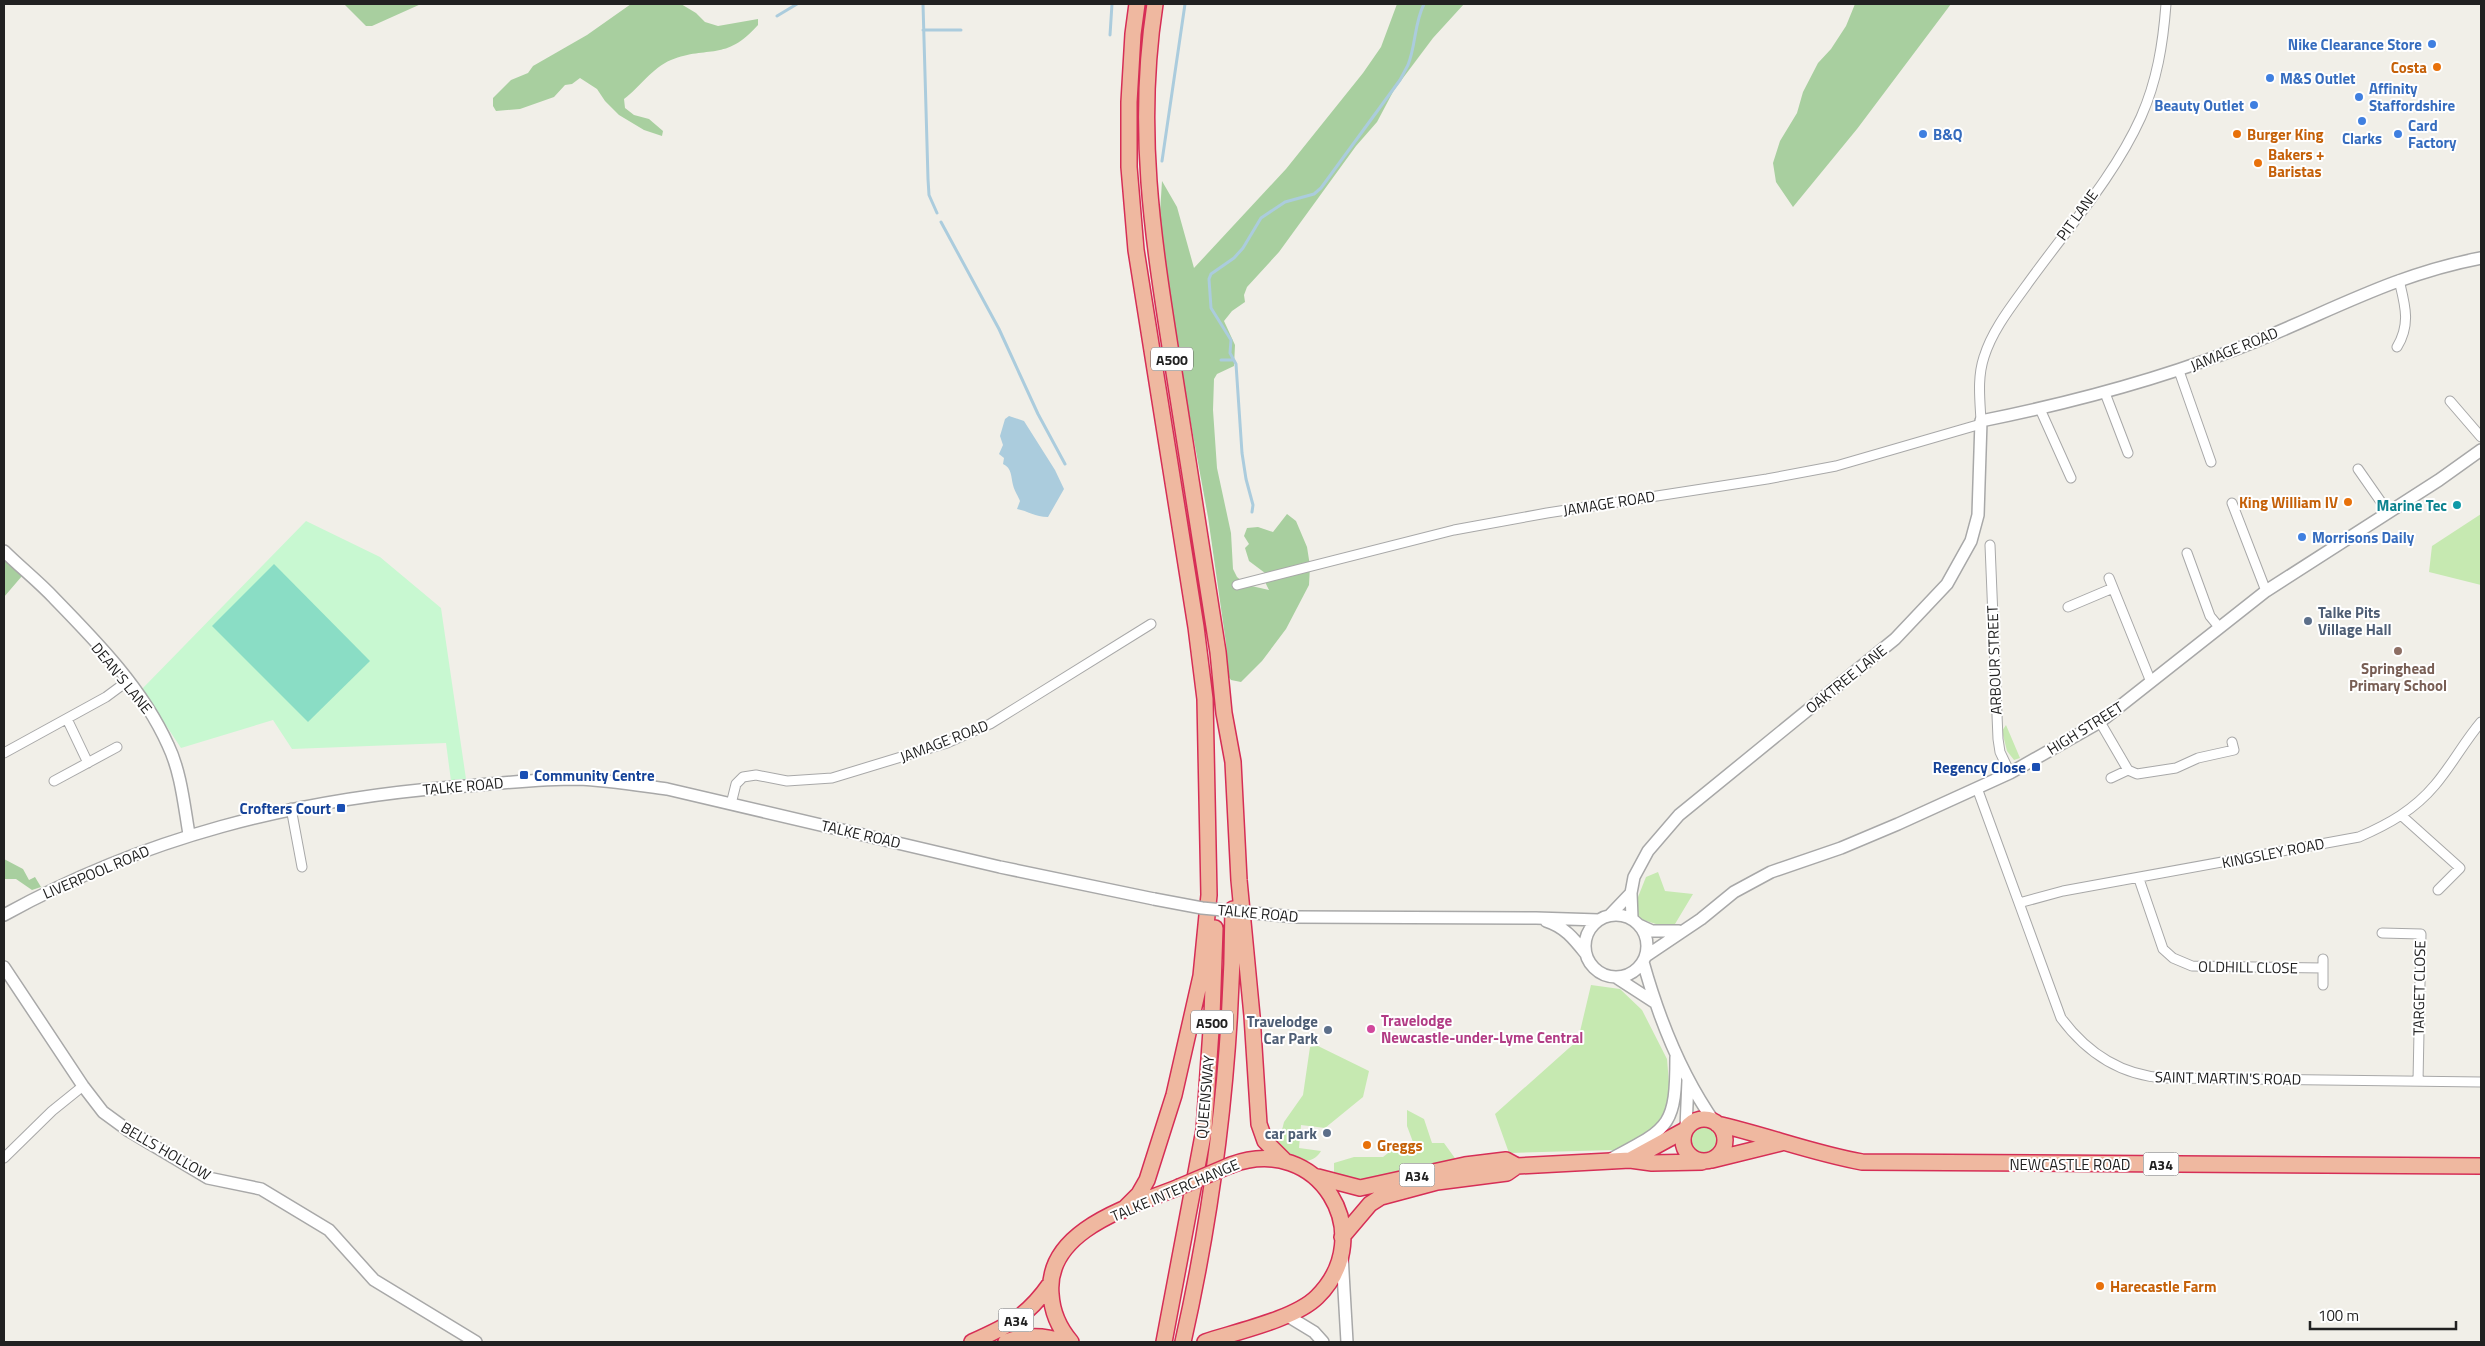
<svg xmlns="http://www.w3.org/2000/svg" width="2485" height="1346" viewBox="0 0 2485 1346" font-family="'Titillium Web',sans-serif">
  <style>
    .grass { fill: #c6e9b1 }
    .forest { fill: #a8cf9f }
    .park { fill: #c8f8d1 }
    .pitch { fill: #8addc5 }
    .water { fill: #abccdd }
    .lines { fill: none; stroke-linecap: round; stroke-linejoin: round }
    .stream { stroke: #abccdd; stroke-width: 3 }
    .minor-casing { stroke: #a8a8a8; stroke-width: 11 }
    .tertiary-casing { stroke: #a8a8a8; stroke-width: 14 }
    .trunk-casing { stroke: #d62e56; stroke-width: 18 }
    .minor { stroke: #fff; stroke-width: 9 }
    .tertiary { stroke: #fff; stroke-width: 11 }
    .trunk { stroke: #efb8a0; stroke-width: 15 }
    .tertiary-bridge-casing { stroke: #a8a8a8; stroke-width: 14; stroke-linecap: butt }
    .trunk-bridge-casing { stroke: #d62e56; stroke-width: 18; stroke-linecap: butt }
    .tertiary-bridge { stroke: #fff; stroke-width: 11 }
    .trunk-bridge { stroke: #efb8a0; stroke-width: 15 }
    .shop-dot { fill: #3f7fe0; stroke: #fff; stroke-width: 2 }
    .food-dot { fill: #e8710a; stroke: #fff; stroke-width: 2 }
    .culture-dot { fill: #0f9aa8; stroke: #fff; stroke-width: 2 }
    .service-dot { fill: #5c6f8a; stroke: #fff; stroke-width: 2 }
    .education-dot { fill: #8d6e63; stroke: #fff; stroke-width: 2 }
    .transit-dot { fill: #1a4fb4; stroke: #fff; stroke-width: 2 }
    .hotel-dot { fill: #d1479c; stroke: #fff; stroke-width: 2 }
    .labels { text-anchor: middle; dominant-baseline: central; stroke-width: 4; stroke-linejoin: round; paint-order: stroke }
    .shield { fill: #fff; stroke: #646464; stroke-width: 1 }
    .shield-label { font-size: 14px; font-weight: bold; fill: #212121 }
    .shop-label { font-size: 15px; font-weight: bold; fill: #366cbe; stroke: #fff; text-anchor: start }
    .food-label { font-size: 15px; font-weight: bold; fill: #c56008; stroke: #fff; text-anchor: start }
    .street-label { font-size: 15px; fill: #212121; stroke: #fff }
    .culture-label { font-size: 15px; font-weight: bold; fill: #0d838f; stroke: #fff; text-anchor: end }
    .service-label { font-size: 15px; font-weight: bold; fill: #4e5e75; stroke: #fff; text-anchor: end }
    .education-label { font-size: 15px; font-weight: bold; fill: #785e54; stroke: #fff }
    .transit-label { font-size: 15px; font-weight: bold; fill: #164399; stroke: #fff; text-anchor: end }
    .hotel-label { font-size: 15px; font-weight: bold; fill: #b23c85; stroke: #fff; text-anchor: start }
  </style>
  <rect width="100%" height="100%" fill="#f1efe8"/>
  <!-- grass -->
  <path class="grass" d="M2481,514v71l-52,-13 3,-26z
    M2006,725l14,33 -6,2 -7,-9 -5,-20z
    M1658,872l7,19 28,3 -21,35 -32,-10 -6,-12 12,-30z
    M1591,985l29,4 22,21 25,49 3,36 -3,17 -16,20 -37,18 -105,3 -14,-39 83,-74z
    M1318,1046l51,25 -6,26 -38,31 -24,-3 -2,23 22,3c-12,20 -35,5 -48,-7l8,-10 3,-12 19,-27 7,-48z
    M1407,1110l17,9 8,24h12l13,18 -79,19 -24,1 -20,-6v-12l20,-6h29l9,-7 21,-8 -6,-16z
    M1690 1140a14 14 0 1 1 28 0a14 14 0 1 1-28 0Z"/>
  <!-- forest -->
  <path class="forest" d="M344,4h77l-49,22h-6z
    M631,4h50l15,9 9,9 13,4 40,-7v6c-33,37 -49,20 -87,35 -19,8 -31,27 -47,39l1,9 9,7 15,4 14,12 -1,5 -18,-6 -25,-15 -14,-14 -8,-12 -17,-11 -8,6 -7,1 -11,12 -34,12 -24,2 -3,-5v-8l18,-18 17,-7 5,-7 54,-31z
    M1397,4h67l-31,34 -39,52 -17,32 -21,24 -77,106 -32,35 -3,8 1,7 -13,9 -8,10 11,24 -1,21 -17,8 -3,5 -1,31 4,58 14,65 2,36 4,8 10,8 22,5 -3,-6 -1,-11 -16,-12 -4,-13 4,-4 -5,-8 3,-8 11,-1 15,5 14,-18 9,7 11,26 3,19 -1,19 -23,44 -24,32 -21,21 -10,-2 -3,-4 -2,-33 -18,-126 -34,-186 -8,-58 -6,-60 2,-32 15,26 17,61 92,-99 77,-96 18,-26z
    M1855,4h96l-94,125 -64,78 -17,-25 -3,-19 7,-22 17,-28 6,-21 15,-29 13,-14 15,-23z
    M4,555l18,21 -18,21z
    M4,859l19,10 6,11 6,-3 6,10 -9,3 -16,-11h-12z"/>
  <!-- park -->
  <path class="park" d="M306,521l74,36 61,51 25,171 -15,2 -5,-38 -154,6 -19,-29 -92,28 -39,-59z"/>
  <!-- pitch -->
  <path class="pitch" d="M274,564l96,97 -62,61 -96,-96z"/>
  <!-- water -->
  <path class="water" d="M1009,416l15,5 31,49 9,19 -16,28c-13,0 -20,-6 -31,-8l3,-8c-2,-5 -6,-11 -7,-16 -2,-8 -1,-17 -10,-21l1,-6 -5,-4 4,-9 -3,-9 5,-17z"/>
  <g class="lines">
    <!-- stream -->
    <path class="stream" d="M923,4l5,175 1,16 8,18
      M777,16l20,-12
      M923,30h38
      M1110,35l2,-31
      M1162,161l23,-157
      M941,222l58,107 39,85 27,50
      M1221,360h11
      M1252,512l1,-7 -7,-26 -4,-26 -6,-89 -6,-11 1,-13 -20,-32 -2,-29 2,-5 23,-16 9,-10 18,-30 24,-16 29,-8 7,-6 79,-108 8,-15c8,-20 6,-41 16,-61"/>
    <!-- minor casing -->
    <g class="minor-casing">
      <path id="minor" d="M2397,347c14,-23 8,-42 2,-67
        M2179,371l32,91
        M2105,393l23,60
        M2450,401l31,36
        M2040,409l31,69
        M1981,421c-1,-21 -4,-43 3,-64 8,-26 26,-49 42,-71 39,-55 87,-107 115,-169 16,-36 22,-73 25,-113
        M2358,469l30,43
        M2232,503l34,88
        M1990,545l8,194 2,13 10,21
        M2187,553l23,63 9,11
        M2109,578l42,104
        M1237,585l217,-55 93,-17 220,-34 69,-13 145,-42
        M2068,607l45,-19
        M67,719l21,44
        M2100,722l28,48 9,4 39,-6 22,-10 36,-8 -2,-8
        M4,753l102,-56 23,-17
        M2111,778l17,-8
        M54,781l63,-34
        M1977,788l84,230c26,35 59,57 103,60l317,4
        M731,804l5,-20 7,-7 13,-2 31,6 45,-3 115,-35 43,-19 161,-100
        M291,808l11,59
        M2402,816l58,52 -22,22
        M2139,879l24,70 10,9 19,8 131,2
        M2019,903l44,-12 296,-54c30,-13 55,-27 76,-52 17,-20 29,-43 46,-63
        M2382,933l39,1 -3,147
        M2323,985v-26
        M4,1158l48,-47 31,-25"/>
    </g>
    <!-- tertiary casing -->
    <g class="tertiary-casing">
      <path id="tertiary" d="M4,551c16,16 34,30 50,47 43,44 89,91 114,147 13,27 16,60 21,89
        M1585 946a31 31 0 1 1 62 0a31 31 0 1 1-62 0Z
        M4,915c141,-78 289,-115 448,-128 41,-3 83,-8 125,-8 30,1 60,6 90,10l333,78 154,32
        M1610,915l21,-22
        M1295,917l241,1 63,2
        M1632,918l-1,-25 3,-16 14,-26 31,-36 216,-176 52,-55 24,-43 7,-26 3,-94c94,-19 185,-43 273,-79 79,-32 142,-68 227,-84
        M1546,921c19,6 28,18 40,33
        M1639,925l13,6h27
        M1646,956l55,-37 33,-27 37,-20 70,-24 57,-24 112,-51 90,-51 166,-131 173,-111 42,-30
        M1643,962c16,57 38,113 72,161
        M4,967l79,119 20,26 26,19 79,47 53,11 68,41 45,50 102,62
        M1617,978l37,24
        M1686,1128l2,-48
        M1609,1160c60,-32 67,-32 67,-103
        M1342,1255l5,87
        M1286,1315l28,17 9,10"/>
    </g>
    <!-- trunk casing -->
    <g class="trunk-casing">
      <path id="trunk" d="M1155,4c-20,129 -1,240 19,368 14,93 29,186 44,280l6,61 9,49 6,118 13,136 7,108 6,17 20,20
        M1683 1140a21 21 0 1 1 42 0a21 21 0 1 1-42 0Z
        M1717,1124c49,11 95,29 145,38l619,4
        M1630,1160l55,-30
        M1712,1160l69,-17
        M1318,1177l42,11 105,-23 41,-5 11,6 113,-6 22,3 50,-1
        M1122,1211l17,-17 8,-14 27,-85 27,-119 8,-81 -4,-196 -9,-72 -60,-377 -7,-83v-65l4,-68 4,-30
        M1342,1237l28,-33 11,-7 56,-15 70,-9 10,-7
        M972,1342c36,-16 55,-25 78,-58
        M1006,1342c19,-7 38,-7 57,0
        M1071,1342c-12,-14 -19,-30 -20,-48 -6,-65 82,-88 128,-107
        M1164,1342l40,-212 8,-114 3,-88
        M1183,1342c32,-142 49,-287 50,-433
        M1205,1342c30,-10 90,-23 112,-45 63,-62 2,-165 -86,-132"/>
    </g>
    <!-- minor -->
    <use href="#minor" class="minor"/>
    <!-- tertiary -->
    <use href="#tertiary" class="tertiary"/>
    <!-- trunk -->
    <use href="#trunk" class="trunk"/>
    <!-- tertiary-bridge casing -->
    <g class="tertiary-bridge-casing">
      <path id="tertiary-bridge" d="M1154,899l48,9 93,9"/>
    </g>
    <!-- trunk-bridge casing -->
    <g class="trunk-bridge-casing">
      <path id="trunk-bridge" d="M1179,1187l52,-22"/>
    </g>
    <!-- tertiary-bridge -->
    <use href="#tertiary-bridge" class="tertiary-bridge"/>
    <!-- trunk-bridge -->
    <use href="#trunk-bridge" class="trunk-bridge"/>
  </g>
  <!-- markers -->
  <g class="shop-dot">
    <circle cx="2432" cy="44" r="5"/>
    <circle cx="2270" cy="78" r="5"/>
    <circle cx="2359" cy="97" r="5"/>
    <circle cx="2254" cy="105" r="5"/>
    <circle cx="2362" cy="121" r="5"/>
    <circle cx="1923" cy="134" r="5"/>
    <circle cx="2398" cy="134" r="5"/>
    <circle cx="2302" cy="537" r="5"/>
  </g>
  <g class="food-dot">
    <circle cx="2437" cy="67" r="5"/>
    <circle cx="2237" cy="134" r="5"/>
    <circle cx="2258" cy="163" r="5"/>
    <circle cx="2348" cy="502" r="5"/>
    <circle cx="1367" cy="1145" r="5"/>
    <circle cx="2100" cy="1286" r="5"/>
  </g>
  <circle class="culture-dot" cx="2457" cy="505" r="5"/>
  <g class="service-dot">
    <circle cx="2308" cy="621" r="5"/>
    <circle cx="1328" cy="1030" r="5"/>
    <circle cx="1327" cy="1133" r="5"/>
  </g>
  <circle class="education-dot" cx="2398" cy="651" r="5"/>
  <g class="transit-dot">
    <rect x="2031" y="762" width="10" height="10" rx="2.5"/>
    <rect x="519" y="770" width="10" height="10" rx="2.5"/>
    <rect x="336" y="803" width="10" height="10" rx="2.5"/>
  </g>
  <circle class="hotel-dot" cx="1371" cy="1029" r="5"/>
  <g class="labels">
    <!-- shield labels -->
    <g class="shield">
      <rect x="1151" y="347.5" width="42" height="23" rx="4"/>
      <rect x="1191" y="1010.5" width="42" height="23" rx="4"/>
      <rect x="2143.5" y="1152.5" width="35" height="23" rx="4"/>
      <rect x="1399.5" y="1163.5" width="35" height="23" rx="4"/>
      <rect x="998.5" y="1308.5" width="35" height="23" rx="4"/>
    </g>
    <g class="shield-label">
      <text x="1172" y="359">A500</text>
      <text x="1212" y="1022">A500</text>
      <text x="2161" y="1164">A34</text>
      <text x="1417" y="1175">A34</text>
      <text x="1016" y="1320">A34</text>
    </g>
    <!-- shop labels -->
    <g class="shop-label">
      <text x="2422" y="44" text-anchor="end">Nike Clearance Store</text>
      <text x="2280" y="78">M&amp;S Outlet</text>
      <text x="2369" y="88">Affinity<tspan x="2369" dy="17">Staffordshire</tspan></text>
      <text x="2244" y="105" text-anchor="end">Beauty Outlet</text>
      <text x="2408" y="125">Card<tspan x="2408" dy="17">Factory</tspan></text>
      <text x="1933" y="134">B&amp;Q</text>
      <text x="2362" y="138" text-anchor="middle">Clarks</text>
      <text x="2312" y="537">Morrisons Daily</text>
    </g>
    <!-- food labels -->
    <g class="food-label">
      <text x="2427" y="67" text-anchor="end">Costa</text>
      <text x="2247" y="134">Burger King</text>
      <text x="2268" y="154">Bakers +<tspan x="2268" dy="17">Baristas</tspan></text>
      <text x="2338" y="502" text-anchor="end">King William IV</text>
      <text x="1377" y="1145">Greggs</text>
      <text x="2110" y="1286">Harecastle Farm</text>
    </g>
    <!-- street labels -->
    <g class="street-label">
      <text transform="translate(2077 215) rotate(-54)">PIT LANE</text>
      <text transform="translate(2234 349) rotate(-22)">JAMAGE ROAD</text>
      <text transform="translate(1609 503) rotate(-9)">JAMAGE ROAD</text>
      <text transform="translate(1994 660) rotate(-92)">ARBOUR STREET</text>
      <text transform="translate(122 678) rotate(51)">DEAN'S LANE</text>
      <text transform="translate(1846 679) rotate(-39)">OAKTREE LANE</text>
      <text transform="translate(2085 728) rotate(-32)">HIGH STREET</text>
      <text transform="translate(944 741) rotate(-21)">JAMAGE ROAD</text>
      <text transform="translate(463 786) rotate(-5)">TALKE ROAD</text>
      <text transform="translate(861 834) rotate(13)">TALKE ROAD</text>
      <text transform="translate(2273 853) rotate(-11)">KINGSLEY ROAD</text>
      <text transform="translate(96 872) rotate(-23)">LIVERPOOL ROAD</text>
      <text transform="translate(1258 913) rotate(5)">TALKE ROAD</text>
      <text transform="translate(2248 967) rotate(1)">OLDHILL CLOSE</text>
      <text transform="translate(2419 988) rotate(-89)">TARGET CLOSE</text>
      <text transform="translate(2228 1078) rotate(1)">SAINT MARTIN'S ROAD</text>
      <text transform="translate(1205 1097) rotate(-85)">QUEENSWAY</text>
      <text transform="translate(166 1151) rotate(30)">BELLS HOLLOW</text>
      <text x="2070" y="1164">NEWCASTLE ROAD</text>
      <text transform="translate(1175 1190) rotate(-23)">TALKE INTERCHANGE</text>
    </g>
    <!-- culture labels -->
    <g class="culture-label">
      <text x="2447" y="505">Marine Tec</text>
    </g>
    <!-- service labels -->
    <g class="service-label">
      <text x="2318" y="612" text-anchor="start">Talke Pits<tspan x="2318" dy="17">Village Hall</tspan></text>
      <text x="1318" y="1021">Travelodge<tspan x="1318" dy="17">Car Park</tspan></text>
      <text x="1317" y="1133">car park</text>
    </g>
    <!-- education labels -->
    <g class="education-label">
      <text x="2398" y="668">Springhead<tspan x="2398" dy="17">Primary School</tspan></text>
    </g>
    <!-- transit labels -->
    <g class="transit-label">
      <text x="2026" y="767">Regency Close</text>
      <text x="534" y="775" text-anchor="start">Community Centre</text>
      <text x="331" y="808">Crofters Court</text>
    </g>
    <!-- hotel labels -->
    <g class="hotel-label">
      <text x="1381" y="1020">Travelodge<tspan x="1381" dy="17">Newcastle-under-Lyme Central</tspan></text>
    </g>
  </g>
  <!-- border -->
  <rect width="2485" height="1346" fill="none" stroke="#212121" stroke-width="10"/>
  <!-- scale -->
  <path d="M2310 1321v8h146v-8" fill="none" stroke="#212121" stroke-width="2.5"/>
  <text x="2318" y="1321" font-size="15" fill="#212121" stroke="#ffffff" stroke-width="4" paint-order="stroke">100 m</text>
</svg>
